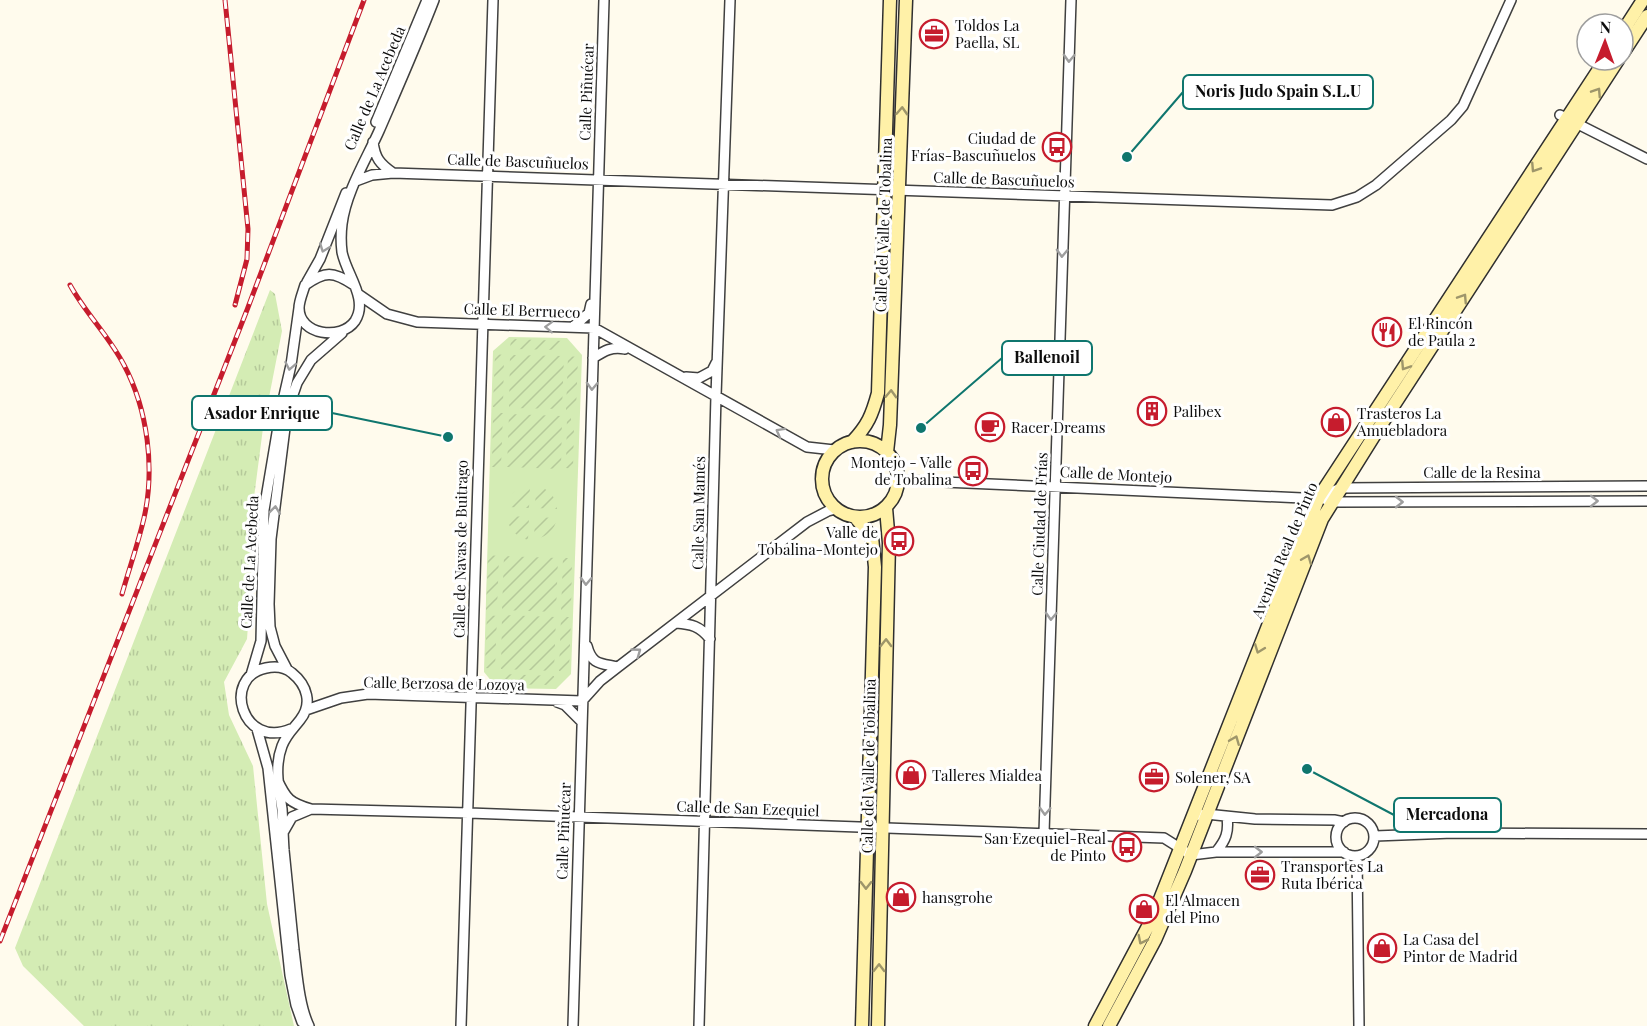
<svg xmlns="http://www.w3.org/2000/svg" width="1647" height="1026" viewBox="0 0 1647 1026" font-family="'Playfair Display',serif">
  <style>
    .grass { fill: url(#grass-tufts) }
    .park { fill: #d4ecb4 }
    .garden { fill: url(#garden-furrows) }
    .lines { fill: none; stroke-linecap: round; stroke-linejoin: round }
    .minor-casing { stroke: #404040; stroke-width: 12 }
    .secondary-casing { stroke: #2f2f2f; stroke-width: 15 }
    .minor { stroke: #fff; stroke-width: 9 }
    .secondary { stroke: #fff1a8; stroke-width: 12 }
    .rail-casing { stroke: #c61c2d; stroke-width: 5 }
    .rail { stroke: #fff; stroke-width: 3; stroke-dasharray: 9; stroke-linecap: butt }
    .oneway { stroke: #9e9e9e }
    .oneway2 { stroke: #9e966a }
    .labels { text-anchor: middle; dominant-baseline: central; stroke-width: 6; stroke-linejoin: round; paint-order: stroke }
    .poi-label { font-size: 15px; fill: #0d0d0d; stroke: #fff; text-anchor: start }
    .street-label { font-size: 15px; fill: #0d0d0d; stroke: #fff }
    .leader { fill: none; stroke: #0f766e; stroke-width: 2 }
    .callout-dot { fill: #0f766e; stroke: #fff; stroke-width: 2 }
    .callout { fill: #fff; stroke: #0f766e; stroke-width: 2 }
    .callout-label { font-size: 16px; text-anchor: middle; font-weight: bold; fill: #0d0d0d }
  </style>
  <defs>
    <pattern id="grass-tufts" width="24" height="20" patternUnits="userSpaceOnUse" patternTransform="scale(1.5)"><rect width="24" height="20" fill="#d4ecb4"/><path d="M3 7l-1-3M5 7V3M7 7l1-3M15 17l-1-3M17 17v-4M19 17l1-3" fill="none" stroke="#b5c99a"/></pattern>
    <pattern id="garden-furrows" width="10" height="10" patternUnits="userSpaceOnUse" patternTransform="scale(1.5)"><rect width="10" height="10" fill="#d4ecb4"/><path d="M-1 1l2-2M0 10L10 0M9 11l2-2" fill="none" stroke="#b5c99a"/></pattern>
  </defs>
  <rect width="100%" height="100%" fill="#fffbed"/>
  <!-- grass -->
  <path class="grass" d="M270,290l5,4 7,37 -19,97 -13,100 1,56 -4,55 -23,43 5,33 24,51 14,138 27,122h-210l-61,-60 -8,-18z"/>
  <!-- park -->
  <path class="park" d="M509,337l58,1 15,17 -11,319 -15,15 -59,-1 -13,-16 9,-321z"/>
  <!-- garden -->
  <path class="garden" d="M511,339l53,2v9l-54,-1z
    M495,354l9,1 -1,52h-10z
    M510,355l54,1 -2,53 -53,-1z
    M568,356l10,1 -2,53h-10z
    M493,413h10l-2,54h-9z
    M509,414l53,2 -1,53 -54,-2z
    M567,415h4v11h3l-1,43 -7,-1z
    M530,486l-1,22 -23,-1c3,-12 11,-20 24,-21z
    M536,486c12,2 20,10 21,23l-22,-1z
    M507,516l22,1 -1,23c-12,-3 -20,-11 -21,-24z
    M535,517l22,1c-2,12 -11,20 -23,21z
    M488,555l11,1 -2,54h-11z
    M504,556l54,2 -2,54 -54,-2z
    M563,558h9l-1,54h-10z
    M487,615l10,1 -2,53 -10,-1z
    M502,615l54,2 -2,54 -53,-2z
    M561,617h10l-2,54h-10z
    M501,674l53,2v9l-54,-1z"/>
  <g class="lines">
    <!-- minor casing -->
    <g class="minor-casing">
      <path id="minor" d="M1560,115l87,44
        M376,122l51,-122
        M373,142c2,16 7,22 20,31
        M356,181l16,-6 21,-2 939,32 25,-8 19,-12 75,-65 12,-14 48,-106
        M307,282l13,-23 26,-66
        M354,285c-21,-14 -29,-14 -49,0 -2,7 -6,16 -6,23 0,27 42,33 56,13 14,-22 -9,-47 -13,-69 -1,-8 -1,-20 0,-28 4,-32 24,-64 37,-93 19,-44 38,-87 55,-131
        M358,294l29,20 30,8 177,6 213,119 27,3
        M573,327l16,-14 2,-9
        M593,358c11,-7 19,-12 32,-9
        M686,377l13,1 13,-7 4,-8
        M898,480l404,18 17,-1 13,5 315,-1
        M1319,497l22,-9 306,-2
        M676,623c15,1 24,3 34,16
        M587,646c5,19 13,17 31,21
        M287,669l-12,-23 -5,-19 -1,-23 2,-65 16,-127 10,-29 14,-23 31,-27
        M251,675l10,-34 3,-131 17,-101 10,-44 8,-57
        M557,702l8,3 16,16
        M306,710l35,-12 27,-4 214,7 18,-20 18,-14 189,-145 21,-11 8,-2
        M257,729l11,39 22,207 6,30 6,17
        M291,729c-49,21 -70,-52 -25,-61 9,-2 19,-1 26,5 15,12 21,31 8,47 -7,9 -14,15 -18,26 -8,21 -3,42 0,63 1,14 1,27 2,41 3,33 7,67 10,100 3,23 5,55 15,76
        M277,779c9,20 13,24 34,30l158,4 695,25 27,17 25,-3h128
        M1193,816l13,-2 49,5 79,1 10,2
        M1336 837a19 19 0 1 1 38 0a19 19 0 1 1-38 0Z
        M284,831l8,-14 19,-8
        M1044,833l27,-833
        M1375,836l78,-3 194,1
        M1216,852c10,-12 13,-20 11,-35
        M1357,856l2,170
        M461,1026l32,-1026
        M573,1026l31,-1026
        M699,1026l17,-630 14,-396"/>
    </g>
    <!-- secondary casing -->
    <g class="secondary-casing">
      <path id="secondary" d="M1623,31l20,-31
        M1623,53l24,-37
        M822 479a38 38 0 1 1 76 0a38 38 0 1 1-76 0Z
        M852,442c16,-17 20,-27 26,-49l12,-393
        M887,452l3,-27 16,-425
        M855,517l17,20 3,30 -13,459
        M878,1026l11,-483 -3,-35
        M1095,1026l58,-109 166,-420 286,-437
        M1109,1026l46,-86 30,-69 137,-352 55,-88 241,-371"/>
    </g>
    <!-- minor -->
    <use href="#minor" class="minor"/>
    <!-- secondary -->
    <use href="#secondary" class="secondary"/>
    <!-- rail casing -->
    <g class="rail-casing">
      <path id="rail" d="M225,0l23,229 -1,30 -12,46
        M70,285c16,29 39,51 54,80 24,45 31,104 20,153 -6,26 -15,51 -22,76
        M0,941l247,-631 117,-310"/>
    </g>
    <!-- rail -->
    <use href="#rail" class="rail"/>
  </g>
  <!-- one-way arrows -->
  <defs><path id="oneway-chevron" d="M-2-3.5L2.5 0L-2 3.5" fill="none" stroke-width="1.6" stroke-linecap="round" stroke-linejoin="round" transform="scale(1.5)"/></defs>
  <g class="oneway">
    <use href="#oneway-chevron" transform="translate(1069 58) rotate(92)"/>
    <use href="#oneway-chevron" transform="translate(324 248) rotate(111)"/>
    <use href="#oneway-chevron" transform="translate(1062 253) rotate(92)"/>
    <use href="#oneway-chevron" transform="translate(549 327) rotate(-178)"/>
    <use href="#oneway-chevron" transform="translate(290 366) rotate(101)"/>
    <use href="#oneway-chevron" transform="translate(592 386) rotate(92)"/>
    <use href="#oneway-chevron" transform="translate(780 432) rotate(-151)"/>
    <use href="#oneway-chevron" transform="translate(1594 501)"/>
    <use href="#oneway-chevron" transform="translate(1399 502)"/>
    <use href="#oneway-chevron" transform="translate(275 510) rotate(-83)"/>
    <use href="#oneway-chevron" transform="translate(586 581) rotate(92)"/>
    <use href="#oneway-chevron" transform="translate(1051 616) rotate(92)"/>
    <use href="#oneway-chevron" transform="translate(637 652) rotate(-36)"/>
    <use href="#oneway-chevron" transform="translate(1045 811) rotate(92)"/>
    <use href="#oneway-chevron" transform="translate(1258 852)"/>
  </g>
  <g class="oneway2">
    <use href="#oneway-chevron" transform="translate(1597 92) rotate(-57)"/>
    <use href="#oneway-chevron" transform="translate(902 111) rotate(-87)"/>
    <use href="#oneway-chevron" transform="translate(1535 168) rotate(123)"/>
    <use href="#oneway-chevron" transform="translate(1463 298) rotate(-57)"/>
    <use href="#oneway-chevron" transform="translate(1405 366) rotate(123)"/>
    <use href="#oneway-chevron" transform="translate(891 394) rotate(-88)"/>
    <use href="#oneway-chevron" transform="translate(1307 559) rotate(-68)"/>
    <use href="#oneway-chevron" transform="translate(886 643) rotate(-89)"/>
    <use href="#oneway-chevron" transform="translate(1259 649) rotate(111)"/>
    <use href="#oneway-chevron" transform="translate(1235 740) rotate(-68)"/>
    <use href="#oneway-chevron" transform="translate(866 885) rotate(91)"/>
    <use href="#oneway-chevron" transform="translate(1142 940) rotate(117)"/>
    <use href="#oneway-chevron" transform="translate(879 968) rotate(-89)"/>
  </g>
  <!-- icons -->
  <defs>
    <g id="office-ring" transform="scale(1.5)"><circle r="9.5" fill="#fff" stroke="#c61c2d" stroke-width="1.5"/><path d="M-6-3h4V-5.5h4V-3h4V5H-6ZM-1-4.5V-3h2v-1.5ZM-6 0V1H6V0Z" fill="#c61c2d"/></g>
    <g id="bus-ring" transform="scale(1.5)"><circle r="9.5" fill="#fff" stroke="#c61c2d" stroke-width="1.5"/><path d="M-5-6H5V4H4V6H2V4H-2V6H-4V4H-5ZM-3.5-4V0h7V-4ZM-3.5 1.2v1.5H-2V1.2ZM2 1.2v1.5H3.5V1.2Z" fill="#c61c2d"/></g>
    <g id="restaurant-ring" transform="scale(1.5)"><circle r="9.5" fill="#fff" stroke="#c61c2d" stroke-width="1.5"/><path d="M-5-6h1v4h1v-4h1v4h1v-4h1v5L-1.5 .5V6h-2V.5L-5-1ZM5-6V6H3V1.5H1.5Q1.5-4 5-6Z" fill="#c61c2d"/></g>
    <g id="building-ring" transform="scale(1.5)"><circle r="9.5" fill="#fff" stroke="#c61c2d" stroke-width="1.5"/><path d="M-4-6H4V6H1V3H-1V6H-4ZM-2.5-4.3h1.7v1.8h-1.7ZM.8-4.3h1.7v1.8H.8ZM-2.5-1h1.7V.8h-1.7ZM.8-1h1.7V.8H.8Z" fill="#c61c2d"/></g>
    <g id="shop-ring" transform="scale(1.5)"><circle r="9.5" fill="#fff" stroke="#c61c2d" stroke-width="1.5"/><path d="M-5-2.5h2.3a2.7 3.5 0 0 1 5.4 0H5L5.5 6h-11ZM-1.5-2.5h3a1.5 2.3 0 0 0-3 0Z" fill="#c61c2d"/></g>
    <g id="cafe-ring" transform="scale(1.5)"><circle r="9.5" fill="#fff" stroke="#c61c2d" stroke-width="1.5"/><path d="M-5.5-4.5H6V0H3Q3 3.5 0 3.5H-2.5Q-5.5 3.5-5.5 0ZM3-3.2v2h1.7v-2ZM-6 4.5H4V6H-6Z" fill="#c61c2d"/></g>
  </defs>
  <g fill-rule="evenodd">
    <use href="#office-ring" x="934" y="34"/>
    <use href="#bus-ring" x="1057" y="147"/>
    <use href="#restaurant-ring" x="1387" y="332"/>
    <use href="#building-ring" x="1152" y="411"/>
    <use href="#shop-ring" x="1336" y="422"/>
    <use href="#cafe-ring" x="990" y="427"/>
    <use href="#bus-ring" x="973" y="471"/>
    <use href="#bus-ring" x="899" y="541"/>
    <use href="#shop-ring" x="911" y="775"/>
    <use href="#office-ring" x="1154" y="777"/>
    <use href="#bus-ring" x="1127" y="847"/>
    <use href="#office-ring" x="1260" y="875"/>
    <use href="#shop-ring" x="901" y="897"/>
    <use href="#shop-ring" x="1144" y="909"/>
    <use href="#shop-ring" x="1382" y="948"/>
  </g>
  <g class="labels">
    <!-- poi labels -->
    <g class="poi-label">
      <text x="955" y="25">Toldos La<tspan x="955" dy="17">Paella, SL</tspan></text>
      <text x="1036" y="138" text-anchor="end">Ciudad de<tspan x="1036" dy="17">Frías-Bascuñuelos</tspan></text>
      <text x="1408" y="323">El Rincón<tspan x="1408" dy="17">de Paula 2</tspan></text>
      <text x="1173" y="411">Palibex</text>
      <text x="1357" y="413">Trasteros La<tspan x="1357" dy="17">Amuebladora</tspan></text>
      <text x="1011" y="427">Racer Dreams</text>
      <text x="952" y="462" text-anchor="end">Montejo - Valle<tspan x="952" dy="17">de Tobalina</tspan></text>
      <text x="878" y="532" text-anchor="end">Valle de<tspan x="878" dy="17">Tobalina-Montejo</tspan></text>
      <text x="932" y="775">Talleres Mialdea</text>
      <text x="1175" y="777">Solener, SA</text>
      <text x="1106" y="838" text-anchor="end">San Ezequiel-Real<tspan x="1106" dy="17">de Pinto</tspan></text>
      <text x="1281" y="866">Transportes La<tspan x="1281" dy="17">Ruta Ibérica</tspan></text>
      <text x="922" y="897">hansgrohe</text>
      <text x="1165" y="900">El Almacen<tspan x="1165" dy="17">del Pino</tspan></text>
      <text x="1403" y="939">La Casa del<tspan x="1403" dy="17">Pintor de Madrid</tspan></text>
    </g>
    <!-- street labels -->
    <g class="street-label">
      <text transform="translate(374 88) rotate(-67)">Calle de La Acebeda</text>
      <text transform="translate(586 92) rotate(-88)">Calle Piñuécar</text>
      <text transform="translate(518 161) rotate(2)">Calle de Bascuñuelos</text>
      <text transform="translate(1004 179) rotate(2)">Calle de Bascuñuelos</text>
      <text transform="translate(883 225) rotate(-88)">Calle del Valle de Tobalina</text>
      <text transform="translate(522 310) rotate(2)">Calle El Berrueco</text>
      <text x="1482" y="472">Calle de la Resina</text>
      <text transform="translate(1116 474) rotate(3)">Calle de Montejo</text>
      <text transform="translate(698 513) rotate(-89)">Calle San Mamés</text>
      <text transform="translate(1039 524) rotate(-88)">Calle Ciudad de Frías</text>
      <text transform="translate(460 549) rotate(-89)">Calle de Navas de Buitrago</text>
      <text transform="translate(1284 550) rotate(-67)">Avenida Real de Pinto</text>
      <text transform="translate(249 562) rotate(-87)">Calle de La Acebeda</text>
      <text transform="translate(444 683) rotate(1)">Calle Berzosa de Lozoya</text>
      <text transform="translate(868 766) rotate(-89)">Calle del Valle de Tobalina</text>
      <text transform="translate(748 808) rotate(2)">Calle de San Ezequiel</text>
      <text transform="translate(563 831) rotate(-88)">Calle Piñuécar</text>
    </g>
  </g>
  <!-- callouts -->
  <path class="leader" d="M1127 157L1183 92M921 428L1002 358M448 437L332 413M1307 769L1394 815"/>
  <g class="callout-dot">
    <circle cx="1127" cy="157" r="6"/>
    <circle cx="921" cy="428" r="6"/>
    <circle cx="448" cy="437" r="6"/>
    <circle cx="1307" cy="769" r="6"/>
  </g>
  <g class="callout">
    <rect x="1183" y="75" width="190" height="34" rx="6"/>
    <rect x="1002" y="341" width="90" height="34" rx="6"/>
    <rect x="192" y="396" width="140" height="34" rx="6"/>
    <rect x="1394" y="798" width="107" height="34" rx="6"/>
  </g>
  <g class="callout-label">
    <text x="1278" y="97">Noris Judo Spain S.L.U</text>
    <text x="1047" y="363">Ballenoil</text>
    <text x="262" y="419">Asador Enrique</text>
    <text x="1447" y="820">Mercadona</text>
  </g>
  <!-- north arrow -->
  <g transform="translate(1605 42) rotate(1)"><circle r="28" fill="#ffffff" stroke="#9e9e9e" stroke-width="1.5"/>
  <path d="M0-4.5L10 22L0 15L-10 22Z" fill="#c61c2d"/>
  <text y="-9" font-size="16" font-weight="bold" text-anchor="middle" fill="#0d0d0d">N</text>
  </g>
</svg>
